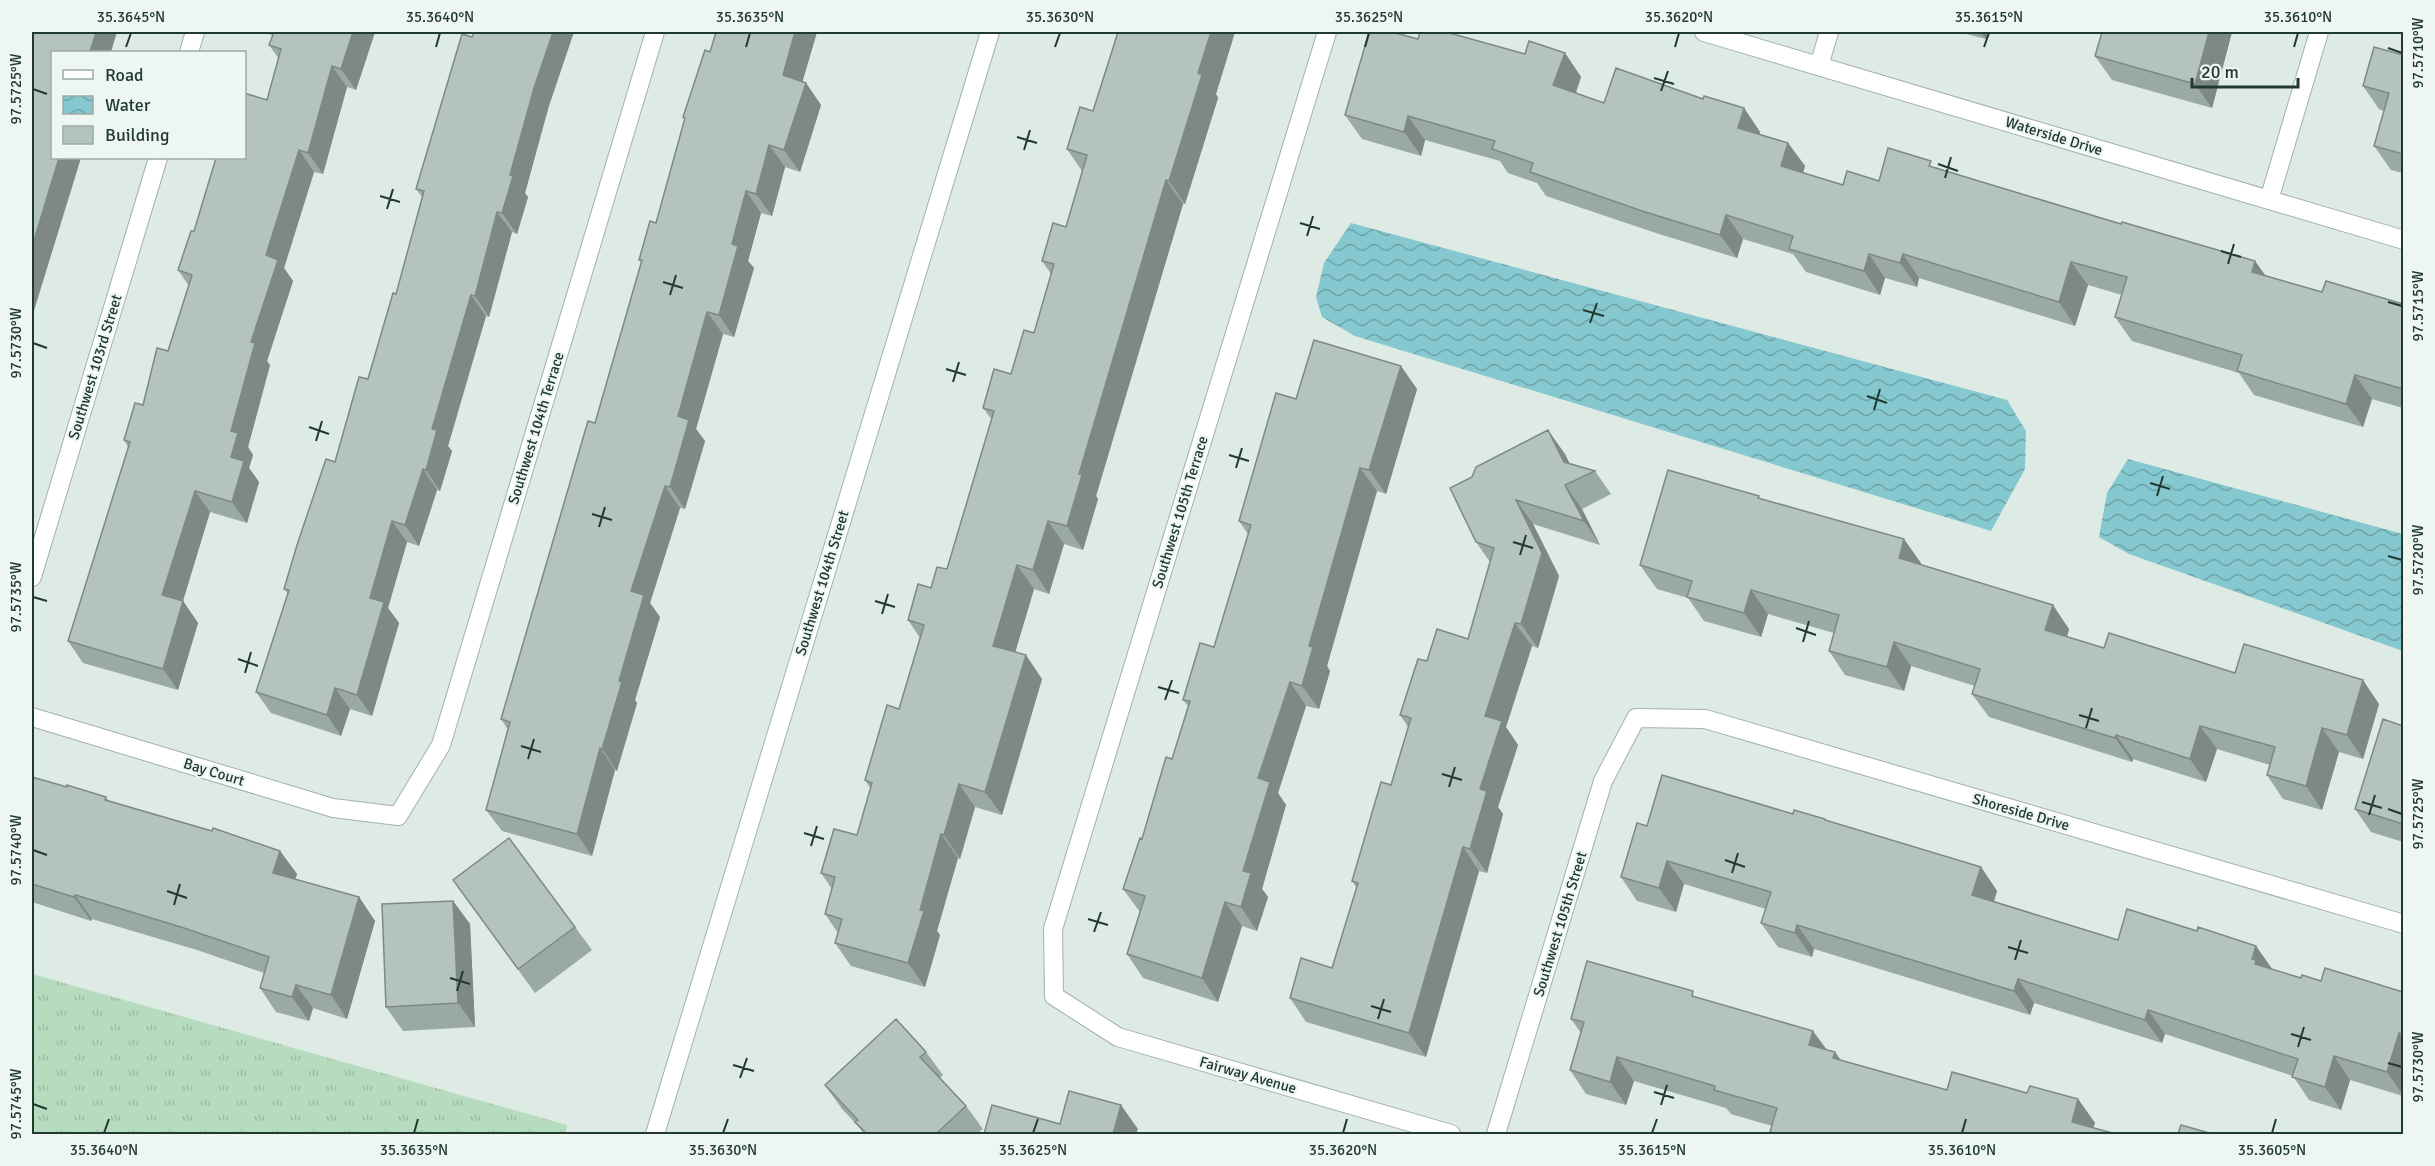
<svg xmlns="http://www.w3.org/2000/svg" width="2435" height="1166" viewBox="0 0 2435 1166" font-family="Signika,sans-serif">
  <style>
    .grass { fill: url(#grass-tufts) }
    .water { fill: url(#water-waves) }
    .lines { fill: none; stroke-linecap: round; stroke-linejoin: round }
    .minor-casing { stroke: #a1b1ab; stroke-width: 20 }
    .secondary-casing { stroke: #9eb5ab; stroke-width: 20 }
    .minor { stroke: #fff; stroke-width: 18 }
    .secondary { stroke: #fff; stroke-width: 18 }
    .wall { fill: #9ba9a3 }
    .shaded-wall { fill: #7e8984 }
    .building { fill: #b4c4bd; stroke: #7e8984; stroke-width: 1.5 }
    .ticks { fill: none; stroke: #203931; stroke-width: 2 }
    .labels { text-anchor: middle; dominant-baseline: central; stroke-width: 4.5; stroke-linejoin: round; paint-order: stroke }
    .street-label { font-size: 15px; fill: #203931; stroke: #eef6f2 }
    .neatline { fill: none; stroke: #203931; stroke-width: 2 }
    .ticks-label { font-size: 15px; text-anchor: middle; fill: #203931 }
  </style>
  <defs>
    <pattern id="grass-tufts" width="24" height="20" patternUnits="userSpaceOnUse" patternTransform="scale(1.5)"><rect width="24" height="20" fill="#b7dbbe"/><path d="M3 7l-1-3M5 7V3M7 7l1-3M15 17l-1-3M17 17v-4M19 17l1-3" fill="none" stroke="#9dbda4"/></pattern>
    <pattern id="water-waves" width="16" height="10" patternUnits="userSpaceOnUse" patternTransform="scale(1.5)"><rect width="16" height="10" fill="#86c8cf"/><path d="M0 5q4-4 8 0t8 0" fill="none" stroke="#6da3a9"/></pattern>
  </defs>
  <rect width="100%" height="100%" fill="#deeae4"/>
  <!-- grass -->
  <path class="grass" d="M32,974l535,151 -2,9h-533z"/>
  <!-- water -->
  <path class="water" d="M1351,223l656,177 19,31 -1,38 -34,62 -636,-195 -33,-19 -6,-20 8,-34z
    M2128,459l275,75v117l-274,-97 -30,-17 8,-44z"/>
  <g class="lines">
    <!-- minor casing -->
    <g class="minor-casing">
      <path id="minor" d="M1327,32l-274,897 1,67 64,41 333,97
        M1704,32l700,208
        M189,52l6,-20
        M1819,66l10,-34
        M2269,200l50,-168
        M32,577l126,-419
        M32,717l301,91 65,8 43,-71 214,-713
        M1496,1134l107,-353 33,-63 69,1 699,205"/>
    </g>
    <!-- secondary casing -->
    <g class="secondary-casing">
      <path id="secondary" d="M655,1134l335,-1102"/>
    </g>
    <!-- minor -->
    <use href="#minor" class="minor"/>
    <!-- secondary -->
    <use href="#secondary" class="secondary"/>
  </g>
  <!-- wall -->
  <path class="wall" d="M267,32h108l-19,58 -9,-3 -24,87 -9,-2 -30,96 9,13 -26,80 3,4 -22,82 5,8 -4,13 10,14 -12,41 -37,-11 -27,89 15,22 -20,67 -95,-27 -15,-22 60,-194 -4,-7 19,-35 25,-54 21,-65 -11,-16 16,-39 73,-131 12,-41 -10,-14 4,-9 -4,-2z
    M716,32h101l-15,50 4,1 15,22 -21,67 -15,-5 -13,49 -11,-3 -13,48 6,7 -20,69 -11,-3 -27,95 9,12 -20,68 -5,-1 -30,95 10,14 -25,83 2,3 -20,68 -2,-1 -23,86 -90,-25 -16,-21 22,-80 -7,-11 94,-296 46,-161 -2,-2 17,-37 29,-104 -2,-2 27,-65z
    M1118,32h117l-19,62 2,4 -33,106h-2l-87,292 2,3 -15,51 -19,-6 -15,50 -15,-5 -19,63 27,27 -40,136 -27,-8 -15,52 -2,-1 -21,73 3,4 -15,52 -74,-21 -16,-23 3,-10 -13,-19 7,-25 -11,-16 36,-38 14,-46 -6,-9 34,-71 21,-71 -12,-18 23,-32 16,-19 45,-149 -9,-12 28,-34 23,-41 17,-59 -9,-13 24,-34 16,-56 -15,-22 26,-38z
    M1959,32h29l-2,7z
    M2102,32h130l-20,76 -100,-28 -17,-24z
    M1418,39l107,15 40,-1 16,24 -5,16 28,10 99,-4 41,9 16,24v2l28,9 17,23 -2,7 40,12 36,-4 56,-14 186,57 134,37 10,14 57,17 81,12v104l-31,-9 -9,28 -109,-32 -15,-22 -107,-32 -17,-24 7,-22 -34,-10 -13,41 -156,-48 -2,9 -32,-9 -5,17 -74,-23 -13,-18 -50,-15 -6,19 -78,-24 -113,-38 -9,-13 -29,-10 -8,-12 -75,-21 -4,16 -59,-17 -17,-24z
    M2403,55v118l-12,-3 -17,-24 10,-35 -5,-2 -16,-23z
    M548,109l-23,84 3,4 -11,37 -5,-2 -23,85 -3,-1 -38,130 4,5 -12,40 -3,-1 -18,56 -12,-4 -19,66 11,15 -27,93 -22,-7 -9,27 -70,-23 -15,-21 32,-98 -4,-5 84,-210 28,-85 26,-97 -6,-8z
    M1417,389l-31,105 -9,-3 -50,175 3,5 -11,38 -13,-3 -28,87 8,12 -24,84 6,8 -11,34 -15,-5 -24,76 -75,-24 -16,-24 13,-42 -17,-23 49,-130 16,-53 -5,-6 31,-53 34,-113 -9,-13 57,-122z
    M1565,454l4,9 26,8 16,23 -29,15 18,36 -67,-21 26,52 -21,72 -6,-2 -26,81 12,18 -20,62 5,7 -16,59 -8,-2 -53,186 -120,-35 -16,-24 42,-30 25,-80 -5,-7 39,-96 17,-58 -8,-12 27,-54 41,-22 22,-77 -14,-20 -26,-54z
    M1761,499l160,64 -1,2 149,64 -2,8 37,11 131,25 144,31 -16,55 -24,-7 -17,58 -39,-11 -16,-24 3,-10 -53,-16 -11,33 -73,-23 -1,3 -143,-45 -17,-23 3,-8 -64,-20 -7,25 -59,-16 -16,-24 5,-18 -66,-19 -7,23 -57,-16 -16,-23 -31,-9 -17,-24z
    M2403,726v116l-32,-10 -16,-23z
    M32,777l74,20 2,3 172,51 17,23 -2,5 64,18 16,24 -28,98 -34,-11 -4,13 -33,-9 -16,-24 4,-15 -67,-23 -105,-31 -1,2 -59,-19z
    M1793,814l32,5 2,2 154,46 16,24 -3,10 124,39 79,-9 59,15 16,24 29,8 102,14v104l-53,-16 -9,30 -32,-10 -16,-24 -128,-42 -3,9 -128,-40 -4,12 -216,-66 -2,8 -34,-10 -17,-24 5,-14 -82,-25 -8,28 -39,-11 -16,-24 26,-51z
    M453,880l122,47 17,23 -57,43z
    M453,901l17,23 5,103 -72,4 -17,-24z
    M1697,998l129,52 9,2 6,8 106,30 80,3 51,6 17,24 -2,5 23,6h-344l-2,-2 2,-6 -41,-12 -5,-6 -92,-27 -8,24 -40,-11 -16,-24 11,-37 -10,-14z
    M926,1052l17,23 -3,3 26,28 17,23 -6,5h-113l-6,-8 -16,-17 -17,-24z"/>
  <!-- shaded-wall -->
  <path class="shaded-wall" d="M96,32h21l-6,20h-21z
    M353,32h22l-19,58 -15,-21z
    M553,32h21l-26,77 -23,84 3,4 -11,37 -15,-21 8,-38 24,-87z
    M795,32h22l-19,65 -15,-22z
    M1211,32h24l-19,62 2,4 -33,106 -16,-23 29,-108z
    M1980,32h8l-2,7z
    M2209,32h23l-20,76 -17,-24z
    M1565,53l16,24 -11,32 -17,-24z
    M332,66l15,21 -24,87 -15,-21z
    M806,83l15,22 -21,67 -16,-22z
    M1744,108l16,24 -6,20 -16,-24z
    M1408,116l17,24 -4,16 -17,-24z
    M1788,143l17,23 -7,24 -17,-24z
    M769,145l16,22 -13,49 -16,-22z
    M299,150l15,22 -30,96 9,13 -26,80 3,4 -22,82 5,8 -4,13 10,14 -12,41 -15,-21 -1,-71 20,-89 15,-87z
    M59,158h22l-49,159v-70z
    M1166,180l17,24 -87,292 2,3 -15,51 -16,-24 12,-52z
    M746,191l15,22 -13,48 6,7 -20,69 -15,-22 13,-71z
    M497,212l15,20 -23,85 -14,-21z
    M1726,215l17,24 -6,19 -17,-23z
    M1869,254l16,24 -5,17 -16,-24z
    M1903,254l16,24 -2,9 -17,-24z
    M2255,261l17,24 -20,-13z
    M2071,262l17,23 -13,41 -16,-24z
    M471,295l15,21 -38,130 4,5 -12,40 -14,-21 6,-41z
    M707,312l16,22 -27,95 9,12 -20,68 -15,-22 8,-71z
    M1401,366l16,23 -31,105 -17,-24z
    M2355,375l17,24 -9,28 -17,-23z
    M1548,430l17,24 12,25 -13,-17z
    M1360,468l17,23 -50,175 3,5 -11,38 -17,-23 7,-40z
    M423,469l14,21 -18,56 -14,-21z
    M1565,485l17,24 18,36 -16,-24z
    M665,486l15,22 -30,95 10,14 -25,83 2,3 -20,68 -15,-22 17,-68 12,-90z
    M195,491l15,21 -32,105 -16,-22z
    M1516,500l17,24 26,52 -21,72 -17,-24z
    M392,521l15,21 -19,66 11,15 -27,93 -15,-21 13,-97z
    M1048,521l16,23 -15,50 -16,-24z
    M1904,539l17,24 -5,19 -17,-24z
    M1017,565l17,24 -24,81 -17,-24z
    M1751,590l17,24 -7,23 -17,-24z
    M183,601l15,22 -20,67 -15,-21z
    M2053,605l16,24 -7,25 -17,-24z
    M1515,623l17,23 -26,81 12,18 -20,62 5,7 -16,59 -17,-24 10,-60 5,-73z
    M1894,642l17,24 -7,25 -17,-24z
    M1026,655l16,24 -40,136 -17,-23z
    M2363,680l16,24 -16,55 -16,-24z
    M1290,682l16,24 -28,87 8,12 -24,84 6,8 -11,34 -16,-24 2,-36 15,-93z
    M335,688l15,21 -9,27 -14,-21z
    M2200,726l17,23 -11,33 -16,-23z
    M2322,728l17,24 -17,58 -16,-24z
    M2116,735l17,24 -1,3 -17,-24z
    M600,748l15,22 -23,86 -15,-22z
    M959,784l16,23 -15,52 -16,-24z
    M941,834l17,24 -21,73 3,4 -15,52 -17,-24 12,-53z
    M1463,847l16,24 -53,186 -17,-24z
    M280,851l17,23 -8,23 -16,-24z
    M1667,861l17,23 -8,28 -17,-24z
    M1981,867l16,24 -8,27 -17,-23z
    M75,895l17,24 -1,2 -17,-24z
    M359,897l16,24 -28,98 -16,-24z
    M453,901l17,23 5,103 -17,-24z
    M1225,902l17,24 -24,76 -16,-24z
    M1797,925l17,24 -2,8 -17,-24z
    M2256,946l17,24 -1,18 -20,-29z
    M2018,979l16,24 -4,12 -16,-24z
    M296,985l17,23 -4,13 -17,-24z
    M2148,1010l17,24 -3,9 -17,-23z
    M1813,1031l17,23 -21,-9z
    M2399,1033l4,6v56l-16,-23z
    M1835,1052l16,24 -18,-18z
    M2334,1056l16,24 -9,30 -16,-23z
    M1617,1057l17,24 -8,24 -16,-23z
    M2078,1099l17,24 -4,11 -19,-12z
    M1121,1105l17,24 -2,5h-23z"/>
  <!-- building -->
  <path class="building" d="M32,32h64l-6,20h-38v106h7l-27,89z
    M274,32h79l-12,37 -9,-3 -24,87 -9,-3 -33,105 12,5 -27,82 4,1 -24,88 7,2 -7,24 13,4 -12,41 -37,-11 -33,104 21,6 -20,68 -95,-28 62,-199 -6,-2 11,-37 8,2 14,-57 11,3 24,-76 -14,-5 13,-39h3l22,-73h28v-65l23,7 14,-51 -12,-4z
    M474,32h79l-19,56 -24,87 3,1 -11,37 -5,-1 -22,84 -4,-1 -39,134 5,1 -11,40 -3,-1 -18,56 -13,-4 -22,77 14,4 -27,93 -22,-7 -8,27 -71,-23 33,-102 -5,-1 13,-44 29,-86 9,3 24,-85 9,2 25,-86 3,1 28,-103 -8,-2 46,-155 10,3z
    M716,32h79l-12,43 23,8 -22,67 -15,-5 -13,49 -10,-3 -14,53 6,2 -19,69 -12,-3 -29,104 11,4 -19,67 -5,-1 -34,105 13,4 -25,86 3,1 -20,67 -2,-1 -23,86 -91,-24 24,-88 -9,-3 87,-298 7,2 47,-163h-3l11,-39 6,2 29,-105 -2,-1 22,-67 5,2z
    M1118,32h93l-13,41 4,2 -33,106 -3,-1 -87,294 3,1 -15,51 -19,-5 -15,49 -16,-5 -24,81 33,9 -41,137 -26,-8 -15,51 -3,-1 -21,76 4,1 -16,52 -73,-20 7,-24 -17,-5 10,-37 -14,-4 13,-44 23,6 15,-52 -7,-3 22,-75 12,4 25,-84 -16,-5 10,-36 13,4 6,-21 10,2 47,-158 -11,-3 11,-39 17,5 13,-44 10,3 20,-69 -12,-3 11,-38 13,4 21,-72 -20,-6 13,-42 13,4z
    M1369,32h23l26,7 2,-7h26l79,22 4,-13 36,12 -12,32 51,18 12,-35 87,31 1,-3 40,12 -6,20 50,15 -7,23 62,19 4,-14 32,10 9,-33 43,13 -2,5 192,58 1,-2 133,39 -3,11 70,20 4,-11 77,23v85l-48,-14 -9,29 -109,-33 5,-16 -127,-38 12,-40 -56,-15 -12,40 -156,-48 -3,9 -31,-9 -5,17 -75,-22 4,-13 -67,-21 -6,20 -78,-24 -112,-39 3,-9 -41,-14 3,-8 -87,-25 -4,16 -59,-17z
    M2102,32h107l-14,52 -100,-28z
    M2374,47l29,8v99l-29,-8 15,-53 -26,-7z
    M1314,340l87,26 -32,104 -9,-2 -51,178 4,1 -11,39 -12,-4 -32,96 12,4 -27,89 8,2 -10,34 -16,-5 -23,76 -75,-24 18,-58 -22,-7 17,-51 2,1 24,-82 6,2 18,-58 -7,-1 17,-57 14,4 37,-122 -12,-4 37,-128 20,6z
    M1548,430l16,32 31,9 -30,14 19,36 -68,-21 26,53 -21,71 -6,-1 -30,93 17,5 -22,68 7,2 -17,58 -7,-2 -54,186 -119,-35 11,-40 31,10 26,-85 -6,-2 29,-99 10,3 20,-67 -11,-3 18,-56 9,2 10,-32 31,10 26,-91 -18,-6 -26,-54 22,-11 4,-10z
    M1668,470l91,26 -1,2 146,41 -5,19 154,47 -8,25 59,18 5,-15 126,40 9,-29 119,36 -16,55 -25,-7 -16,58 -39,-11 8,-28 -75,-21 -10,33 -74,-24 -1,3 -143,-44 8,-25 -86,-27 -7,25 -58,-16 10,-36 -88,-25 -7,23 -57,-16 5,-16 -52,-16z
    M2383,719l20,7v98l-48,-15z
    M1662,775l131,39 1,-4 31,9v1l156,47 -9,28 146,45 9,-31 70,22 1,-4 58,19 -4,13 4,1 -1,4 46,14 1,-3 19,6 4,-13 78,24v42l-4,-1 -12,39 -53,-16 -9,31 -33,-10 6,-18 -150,-49 -3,10 -127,-41 -4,12 -217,-66 -2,8 -34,-10 10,-31 -104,-31 -8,27 -38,-11 16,-54 10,3z
    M32,777l35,10v-2l39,12 -1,3 107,31 1,-3 67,23 -7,22 86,24 -28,98 -35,-10 -4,12 -32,-9 9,-31 -88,-30 -106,-32 -1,2 -42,-13z
    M509,838l66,89 -57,42 -65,-89z
    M453,901l5,102 -72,4 -4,-103z
    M1587,961l106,30 -1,5 121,35 -4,14 26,7 -2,6 114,32 5,-18 75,21 3,-7 48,13 -6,23 44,12h-338l-8,-2 7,-24 -63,-18 1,-4 -98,-29 -7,25 -40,-12 14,-48 -13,-3z
    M896,1019l30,33 -6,5 46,49 -30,28h-69l-12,-12 3,-2 -33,-35z
    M1069,1091l52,14 -8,29h-129l8,-29 68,19z
    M2181,1125l32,9h-35z"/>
  <!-- ticks -->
  <path class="ticks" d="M126,47l5,-14M436,47l4,-14M746,47l4,-14M1055,47l5,-14M1365,47l4,-14M1675,47l4,-14M1984,47l5,-14M2294,47l4,-14M2388,48l14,5M1654,78l20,6M33,89l14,5M1661,91l7,-20M1017,137l20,6M1024,150l6,-20M1938,164l20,7M1945,178l6,-21M380,196l20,6M387,209l6,-20M1300,223l20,6M1307,236l6,-20M2221,251l20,6M2228,264l6,-20M663,282l20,6M670,295l6,-20M2388,302l14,4M1583,310l21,6M1590,323l7,-20M33,343l14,5M946,369l20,6M953,382l6,-20M1867,396l20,7M1874,410l6,-21M309,427l20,7M316,441l6,-20M1229,455l20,6M1236,468l6,-20M2150,483l20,6M2157,496l6,-20M592,514l20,6M599,527l6,-20M1513,542l20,6M1520,555l6,-20M2388,556l14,4M33,597l14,4M875,601l20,6M882,614l6,-20M1796,628l20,7M1803,642l6,-21M238,659l20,7M245,673l6,-21M1158,687l21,6M1165,700l7,-20M2079,715l20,6M2086,728l6,-20M521,746l20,6M528,759l6,-20M1442,774l20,6M1449,787l6,-20M2362,802l20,6M2388,809l14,5M2369,815l6,-20M804,833l20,6M811,846l6,-20M33,850l14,5M1725,860l20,7M1732,873l6,-20M167,891l20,7M174,905l6,-21M1088,919l20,6M1094,932l7,-20M2008,947l20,6M2015,960l6,-20M450,978l20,6M457,991l6,-20M1371,1006l20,6M1378,1019l6,-20M2291,1034l20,6M2298,1047l6,-20M2388,1063l14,4M733,1065l21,6M740,1078l7,-20M1654,1092l20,6M33,1104l14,5M1661,1105l6,-20M104,1133l5,-14M414,1133l4,-14M723,1133l5,-14M1033,1133l5,-14M1343,1133l4,-14M1652,1133l5,-14M1962,1133l4,-14M2272,1133l4,-14"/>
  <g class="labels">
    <!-- street labels -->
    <g class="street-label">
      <text transform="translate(2054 136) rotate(17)">Waterside Drive</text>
      <text transform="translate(95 367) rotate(-73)">Southwest 103rd Street</text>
      <text transform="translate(536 428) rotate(-73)">Southwest 104th Terrace</text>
      <text transform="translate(1180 512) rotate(-73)">Southwest 105th Terrace</text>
      <text transform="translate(822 583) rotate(-73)">Southwest 104th Street</text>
      <text transform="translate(214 772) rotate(17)">Bay Court</text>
      <text transform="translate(2021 812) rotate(16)">Shoreside Drive</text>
      <text transform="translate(1560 924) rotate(-73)">Southwest 105th Street</text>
      <text transform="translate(1248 1075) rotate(16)">Fairway Avenue</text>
    </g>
  </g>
  <!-- border -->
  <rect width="2435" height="1166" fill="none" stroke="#eef6f2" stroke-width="66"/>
  <!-- legend -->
  <rect x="51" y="51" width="195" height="108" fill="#eef6f2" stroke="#9caaa5" stroke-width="1.5"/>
  <rect x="63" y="70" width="30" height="9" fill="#ffffff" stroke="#9caaa5" stroke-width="1.5"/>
  <text x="105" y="81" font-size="18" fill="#203931">Road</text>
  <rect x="63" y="96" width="30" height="18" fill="url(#water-waves)" stroke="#9caaa5" stroke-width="1.5"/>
  <text x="105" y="111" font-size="18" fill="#203931">Water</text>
  <rect x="63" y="126" width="30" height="18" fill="#b4c4bd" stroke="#9caaa5" stroke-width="1.5"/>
  <text x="105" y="141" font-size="18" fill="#203931">Building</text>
  <!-- scale -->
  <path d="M2192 78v9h106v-9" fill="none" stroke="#203931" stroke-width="3"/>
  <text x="2201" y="78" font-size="18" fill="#203931" stroke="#eef6f2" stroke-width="4.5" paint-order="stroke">20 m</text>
  <rect x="33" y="33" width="2369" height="1100" class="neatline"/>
  <g class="ticks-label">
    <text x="131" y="22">35.3645°N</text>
    <text x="440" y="22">35.3640°N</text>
    <text x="750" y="22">35.3635°N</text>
    <text x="1060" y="22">35.3630°N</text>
    <text x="1369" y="22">35.3625°N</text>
    <text x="1679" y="22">35.3620°N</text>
    <text x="1989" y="22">35.3615°N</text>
    <text x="2298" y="22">35.3610°N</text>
    <text transform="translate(2418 53) rotate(-90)" y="5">97.5710°W</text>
    <text transform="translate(16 89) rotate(-90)" y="5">97.5725°W</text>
    <text transform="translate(2418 306) rotate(-90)" y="5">97.5715°W</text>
    <text transform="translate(16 343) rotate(-90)" y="5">97.5730°W</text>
    <text transform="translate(2418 560) rotate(-90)" y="5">97.5720°W</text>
    <text transform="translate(16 597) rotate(-90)" y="5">97.5735°W</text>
    <text transform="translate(2418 814) rotate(-90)" y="5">97.5725°W</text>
    <text transform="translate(16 850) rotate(-90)" y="5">97.5740°W</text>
    <text transform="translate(2418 1067) rotate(-90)" y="5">97.5730°W</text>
    <text transform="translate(16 1104) rotate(-90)" y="5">97.5745°W</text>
    <text x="104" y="1155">35.3640°N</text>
    <text x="414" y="1155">35.3635°N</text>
    <text x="723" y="1155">35.3630°N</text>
    <text x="1033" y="1155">35.3625°N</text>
    <text x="1343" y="1155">35.3620°N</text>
    <text x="1652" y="1155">35.3615°N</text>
    <text x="1962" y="1155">35.3610°N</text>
    <text x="2272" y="1155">35.3605°N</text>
  </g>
</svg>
